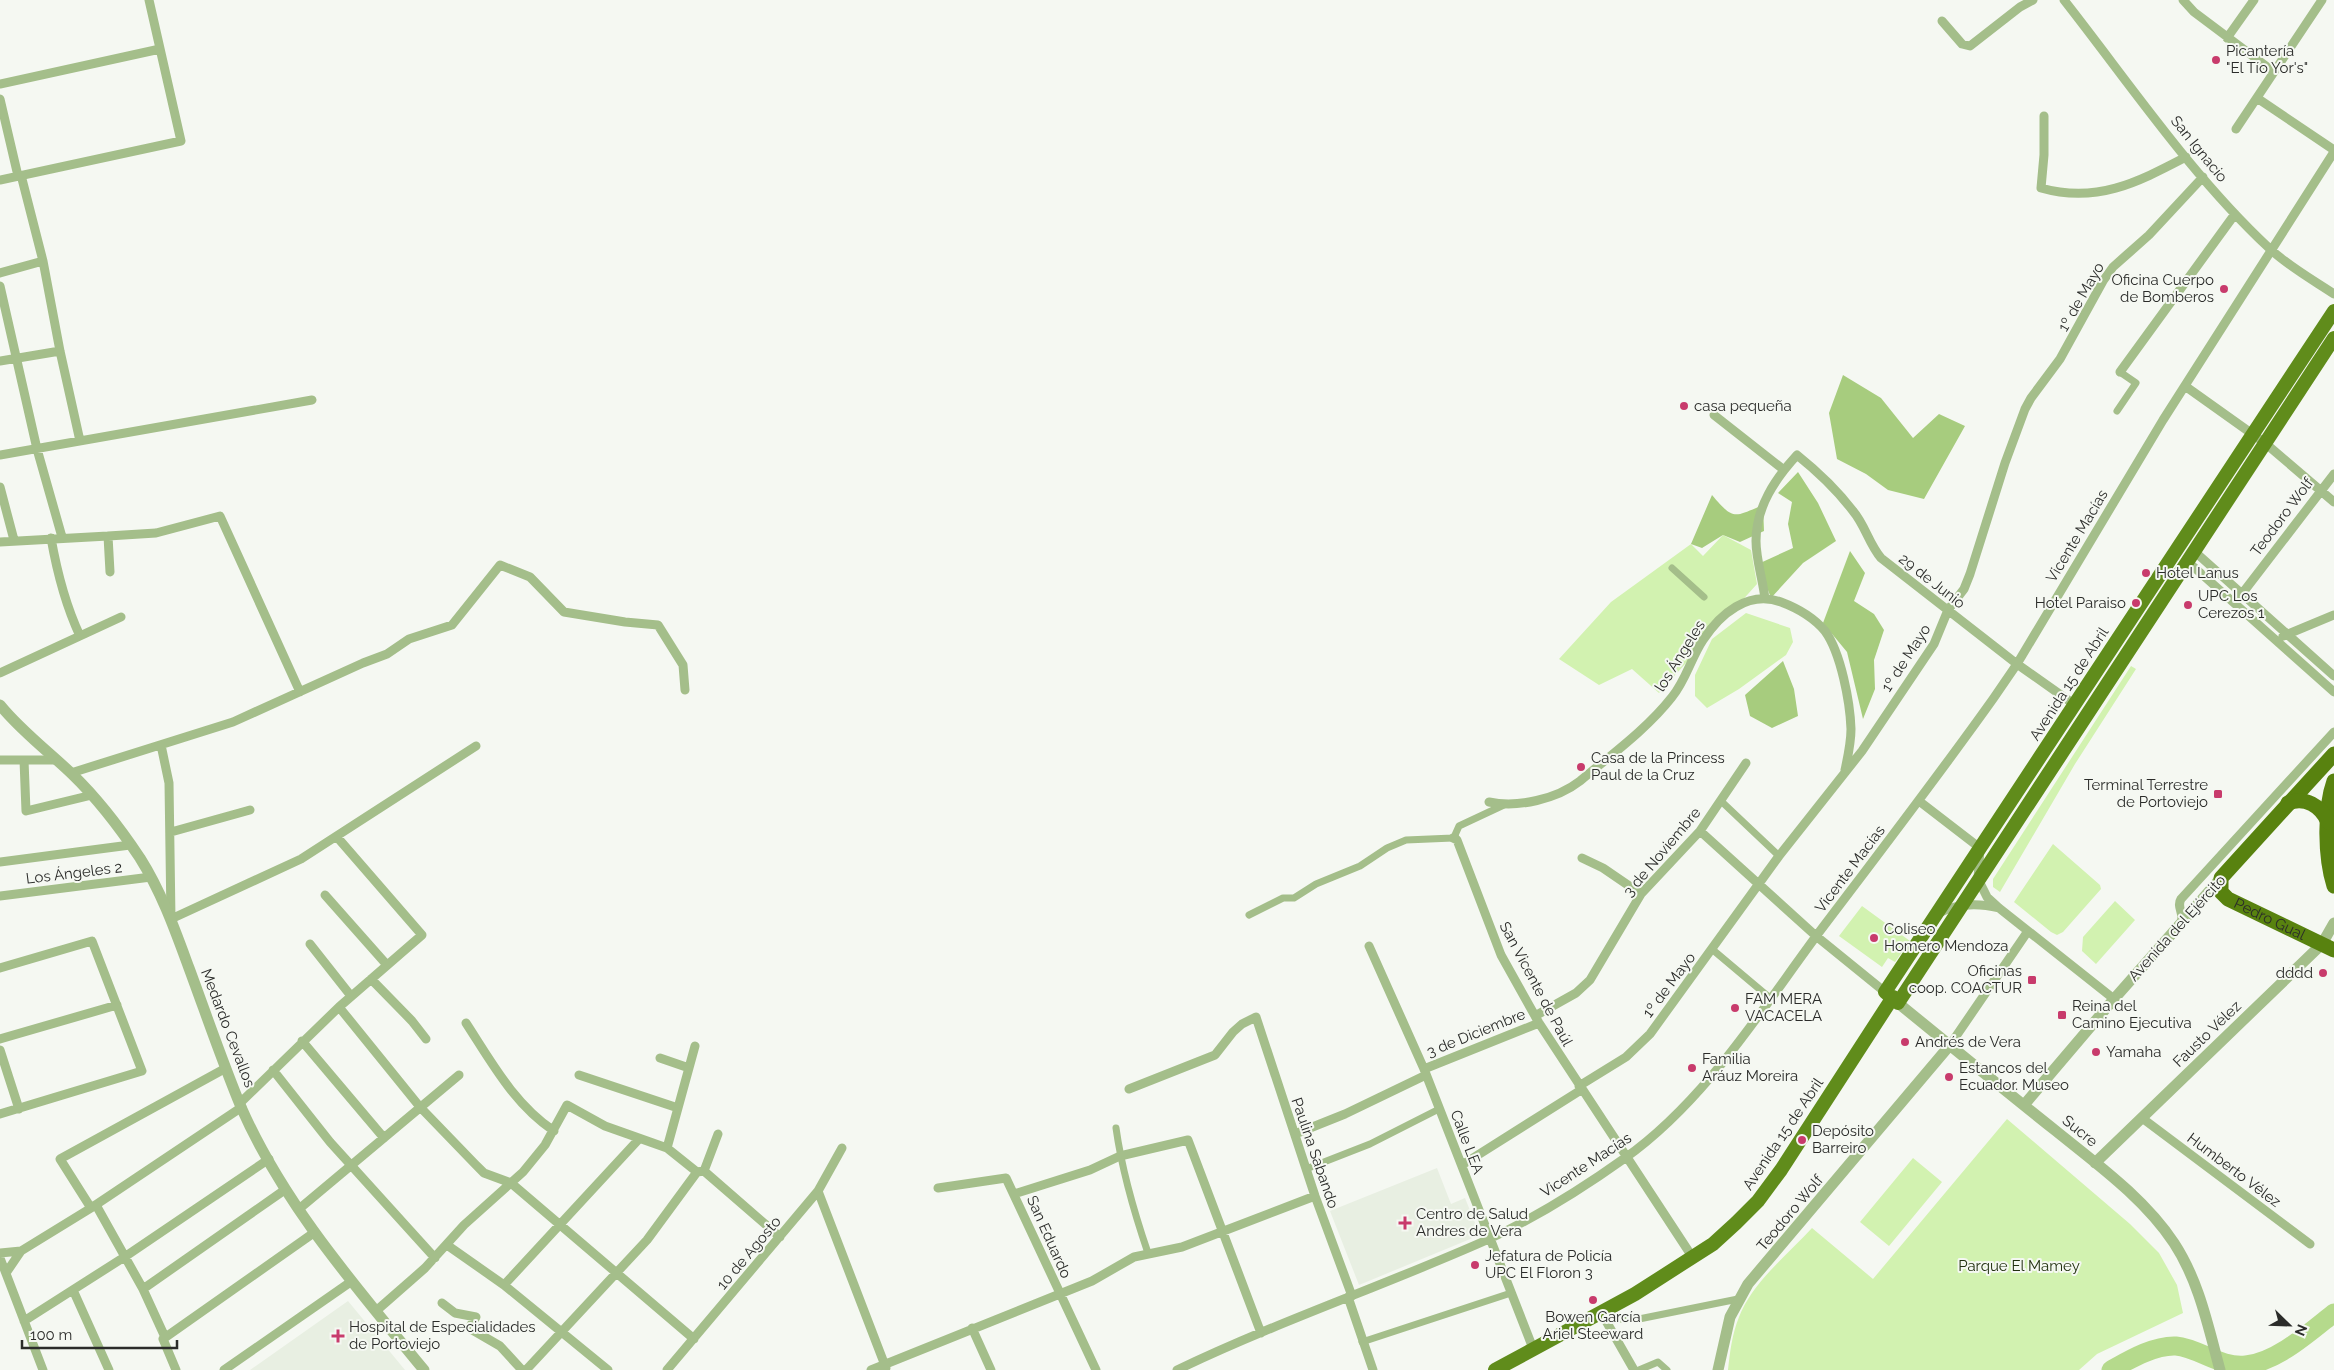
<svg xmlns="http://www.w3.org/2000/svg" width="2334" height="1370" viewBox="0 0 2334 1370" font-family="Raleway,sans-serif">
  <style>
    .built { fill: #e8efe2 }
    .green { fill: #d2f2b0 }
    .forest { fill: #a7cc7e }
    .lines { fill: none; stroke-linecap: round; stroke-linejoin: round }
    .river { stroke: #b5da8c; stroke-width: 19 }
    .pedestrian { stroke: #a4be8a; stroke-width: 7 }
    .minor { stroke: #a4be8a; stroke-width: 9 }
    .tertiary { stroke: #a4be8a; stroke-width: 11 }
    .primary { stroke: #608c1b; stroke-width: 14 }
    .trunk { stroke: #58820f; stroke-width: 15 }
    .poi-dot { fill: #c83b6c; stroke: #f5f8f2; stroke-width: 2 }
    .labels { text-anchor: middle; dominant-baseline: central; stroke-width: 4; stroke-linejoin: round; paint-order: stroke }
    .poi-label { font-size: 15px; fill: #2b2c2a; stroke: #f5f8f2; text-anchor: start }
    .street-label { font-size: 15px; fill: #2b2c2a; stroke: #f5f8f2 }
    .park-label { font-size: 15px; fill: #223110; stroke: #f5f8f2 }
  </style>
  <rect width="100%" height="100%" fill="#f5f8f2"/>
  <!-- built -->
  <path class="built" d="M1437,1168l14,36 14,-6 15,37 -121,50 -29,-74z
    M348,1301l57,69h-155z"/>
  <!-- green -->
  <path class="green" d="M1723,535l28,15 6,34 -98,109 -27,-24 -33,16 -40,-26 52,-57 80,-58 12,12z
    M1746,613l44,15 3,14 -7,13 -47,34 -32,19 -12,-12v-21l17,-36z
    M2131,666l5,3 -61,95 -75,128 -7,-5v-8z
    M2053,844l47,41 1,4 -38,43 -6,3 -6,-3 -37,-30z
    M2115,901l20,19 -39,44 -14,-13 1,-14z
    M1862,906l48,35 -15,21 -7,-4 -6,9 -43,-31z
    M2007,1119l123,105 29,29 18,32 6,28 -86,41 -18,16h-351c2,-18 4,-36 11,-53 13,-34 48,-62 73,-89l61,51z
    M1913,1158l29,24 -53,64 -29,-24z"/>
  <!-- forest -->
  <path class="forest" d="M1843,375l38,23 32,40 26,-24 26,12 -41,73 -36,-9 -22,-16 -29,-15 -8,-46z
    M1798,472l20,31 18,38 -33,22 -32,35 -13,-34 35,-16 -5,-24 4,-22 -14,-9z
    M1712,495c22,26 22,22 51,10l1,26 -24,11 -17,-7 -21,13 -11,-4z
    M1850,551l15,22 -11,28 20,13 10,16 -10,30 1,29 -12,30 -16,-67 -24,-29z
    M1783,661l11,28 4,27 -26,12 -22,-12 -5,-21z"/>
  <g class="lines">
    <!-- river -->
    <path class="river" d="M2111,1370c18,-10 43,-25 65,-24 23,2 44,22 70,19 31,-3 64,-33 88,-52"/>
    <!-- pedestrian -->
    <path class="pedestrian" d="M2117,411l19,-28 -16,-11
      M1672,568l32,29
      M1721,801l58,55
      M1457,840l-2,-5 4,-9 47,-22
      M1249,915l34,-17h11l22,-14 44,-18 27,-18 19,-8 47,-2
      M1713,950l57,48
      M1116,1128c6,43 18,84 32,125
      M1306,1169l64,-25 69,-35
      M1605,1319h34l99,-20
      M1362,1342l149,-49
      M1639,1370l19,-8 9,8"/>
    <!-- minor -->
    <path class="minor" d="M2064,0c66,84 127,175 205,248 19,18 44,32 65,46
      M2183,0l11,12 80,60
      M1942,21l20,23 8,2 50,-39 13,-7
      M2227,38l27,-38
      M0,84l160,-35
      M2257,98l77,52
      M0,99l18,77
      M2044,116v39l-3,33c56,16 97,-6 145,-31
      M2236,129l86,-129
      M21,175l22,86 17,90 20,90
      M0,180l181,-39 -32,-141
      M0,273l43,-12
      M0,286l37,163 25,88
      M0,361l60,-10
      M2120,372l115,-158
      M2185,386l80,57 69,59
      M1714,415l70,55
      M0,455l312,-55
      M0,487l14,53
      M108,536l48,-3 64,-17 80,176
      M51,538c6,34 14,66 29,98
      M0,542l108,-6 2,36
      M2194,551l140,125
      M2187,561l147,131
      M1765,599c-2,-19 -9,-39 -9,-58 0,-34 19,-62 41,-86 20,16 40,35 56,56 12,14 16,33 28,47l136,106 58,41
      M2238,599l96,-125
      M2283,636l51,-21
      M0,673l121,-56
      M161,745l8,38 2,136 130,-60 175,-113
      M0,760h54
      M24,760l2,51 66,-16
      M71,773l162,-51 130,-59 24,-9 22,-15 43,-14 48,-60 30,12 34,35 61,10 33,3 25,40 2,25
      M1919,801l61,47 -2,31 9,18 12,11 115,91
      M1489,802c29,6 68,-3 91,-21 31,-26 67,-52 92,-84 14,-17 19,-39 31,-57 17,-26 45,-50 78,-38 16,6 33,16 44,29 16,22 25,71 26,98 0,14 -3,27 -6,41
      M1700,831l116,105 69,56
      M171,832l79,-22
      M1453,838l4,2 44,115 38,68 154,235
      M1582,858l21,10 38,26
      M0,862l130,-17
      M325,895l62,70
      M0,896l151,-19
      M1939,913c19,-10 40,-10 60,-5
      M2181,923c4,-9 -5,-16 0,-24l153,-167
      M310,944l41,52
      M1369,946l55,123 110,282
      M0,968l92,-27 50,130 -142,43
      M371,979l41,42 14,18
      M339,1007l81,100 55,57 9,9 27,10 183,156
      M1535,1016l41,-23 14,-13 51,-86 59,-63 46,-68
      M466,1023c26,40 48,81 88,108
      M0,1039l117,-34
      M302,1041l82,97
      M1950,1045l78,-114
      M0,1050l19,59
      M660,1058l29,10
      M1424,1069l115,-46
      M273,1070l57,72 105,116
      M579,1075l99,33
      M1579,1086l47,-29 24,-23 129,-178 83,-105 72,-107 14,-34 16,-21 6,-15 35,-111 20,-54 6,-11 29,-39 43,-78 10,-14 36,-32 54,-58
      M1129,1089l86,-34 18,-23 9,-8 14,-7 59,179 37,100
      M240,1103l99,-96 83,-72 -85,-98
      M2142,1118l168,126
      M1295,1134l50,-20 81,-39
      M667,1148l28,-102
      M1462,1165l119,-75
      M704,1171l14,-37
      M938,1188l68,-10 90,192
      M818,1191l68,177
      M1014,1194l76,-24 30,-14 68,-16 73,193
      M96,1205l47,84 22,48
      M91,1208l-31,-49 166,-91
      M299,1209l160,-134
      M447,1245l57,40 104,85
      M0,1253l21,-2
      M0,1258l43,112
      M6,1273l15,-22 70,-43 151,-101
      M504,1285l135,-146
      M143,1289l143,-100
      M73,1290l36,80
      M1348,1297l25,73
      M442,1303l13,10 21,4 -7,11 31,18 22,24
      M376,1311l49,-43 39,-43 59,-53 22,-27 22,-40 38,21 62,22 30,24
      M1602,1314l32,56
      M24,1321l102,-65 143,-97
      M972,1328l19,42
      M176,1370l-13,-31 152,-107
      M224,1370l128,-89
      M526,1370l121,-130 50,-68 7,-1 76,66
      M667,1370l151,-179 24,-43
      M871,1370l221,-89 42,-24 48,-10 133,-51
      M1177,1370c102,-49 209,-85 312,-131 48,-22 94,-51 136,-81 79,-56 135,-146 192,-223 59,-78 119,-156 176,-236l24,-35 146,-244 171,-268"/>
    <!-- tertiary -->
    <path class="tertiary" d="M0,705c21,26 48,46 72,69 26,25 48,54 68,84 22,35 35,72 49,110 17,46 33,93 52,139 43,98 116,181 183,263
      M1898,1003c53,43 105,86 158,128 42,34 88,67 118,112 25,38 34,83 46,127
      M2024,1105l90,-106 107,-121
      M2095,1163l227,-219 12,-21
      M1718,1370l12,-53 18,-33 202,-239"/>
    <!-- primary -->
    <path class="primary" d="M2334,311l-449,681 13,11 436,-665
      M1495,1370l140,-76 78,-50 23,-21 22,-22 23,-31 112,-173"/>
    <!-- trunk -->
    <g class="trunk">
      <path id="s1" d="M2334,754l-113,124v14l7,7 106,51"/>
      <path d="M2334,781c-10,28 -9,77 0,105"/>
      <path d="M2288,803c17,-7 33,3 40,19"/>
    </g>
  </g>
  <!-- markers -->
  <g class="poi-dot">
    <circle cx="2216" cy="60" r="5"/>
    <circle cx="2224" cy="289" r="5"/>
    <circle cx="1684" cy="406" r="5"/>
    <circle cx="2146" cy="573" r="5"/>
    <circle cx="2136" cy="603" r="5"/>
    <circle cx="2188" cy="605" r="5"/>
    <circle cx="1581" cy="767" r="5"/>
    <rect x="2213" y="789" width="10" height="10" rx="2.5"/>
    <circle cx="1874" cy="938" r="5"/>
    <circle cx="2323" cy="973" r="5"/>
    <rect x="2027" y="975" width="10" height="10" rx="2.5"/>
    <circle cx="1735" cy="1008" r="5"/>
    <rect x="2057" y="1010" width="10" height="10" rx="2.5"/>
    <circle cx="1905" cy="1042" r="5"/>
    <circle cx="2096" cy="1052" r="5"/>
    <circle cx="1692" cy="1068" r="5"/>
    <circle cx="1949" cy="1077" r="5"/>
    <circle cx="1802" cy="1140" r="5"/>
    <path d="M1402.5 1215.5h5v5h5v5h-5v5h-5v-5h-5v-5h5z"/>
    <circle cx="1475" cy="1265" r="5"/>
    <circle cx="1593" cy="1300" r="5"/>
    <path d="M335.5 1328.5h5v5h5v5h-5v5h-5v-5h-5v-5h5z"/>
  </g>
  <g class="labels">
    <!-- poi labels -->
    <g class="poi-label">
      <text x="2226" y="51">Picantería<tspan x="2226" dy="17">"El Tío Yor's"</tspan></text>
      <text x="2214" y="280" text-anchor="end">Oficina Cuerpo<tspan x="2214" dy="17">de Bomberos</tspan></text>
      <text x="1694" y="406">casa pequeña</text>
      <text x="2156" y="573">Hotel Lanus</text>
      <text x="2198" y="596">UPC Los<tspan x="2198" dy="17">Cerezos 1</tspan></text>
      <text x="2126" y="603" text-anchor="end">Hotel Paraiso</text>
      <text x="1591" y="758">Casa de la Princess<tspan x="1591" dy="17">Paul de la Cruz</tspan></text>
      <text x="2208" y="785" text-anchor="end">Terminal Terrestre<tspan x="2208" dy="17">de Portoviejo</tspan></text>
      <text x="1884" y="929">Coliseo<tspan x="1884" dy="17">Homero Mendoza</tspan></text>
      <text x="2022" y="971" text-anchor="end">Oficinas<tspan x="2022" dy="17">coop. COACTUR</tspan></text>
      <text x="2313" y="973" text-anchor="end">dddd</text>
      <text x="1745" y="999">FAM MERA<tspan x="1745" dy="17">VACACELA</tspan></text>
      <text x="2072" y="1006">Reina del<tspan x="2072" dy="17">Camino Ejecutiva</tspan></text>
      <text x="1915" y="1042">Andrés de Vera</text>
      <text x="2106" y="1052">Yamaha</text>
      <text x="1702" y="1059">Familia<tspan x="1702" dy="17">Aráuz Moreira</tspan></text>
      <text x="1959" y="1068">Estancos del<tspan x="1959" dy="17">Ecuador. Museo</tspan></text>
      <text x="1812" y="1131">Depósito<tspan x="1812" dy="17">Barreiro</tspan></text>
      <text x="1416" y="1214">Centro de Salud<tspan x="1416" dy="17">Andres de Vera</tspan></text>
      <text x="1485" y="1256">Jefatura de Policía<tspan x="1485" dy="17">UPC El Floron 3</tspan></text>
      <text x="1593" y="1317" text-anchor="middle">Bowen García<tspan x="1593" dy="17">Ariel Steeward</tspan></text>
      <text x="349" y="1327">Hospital de Especialidades<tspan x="349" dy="17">de Portoviejo</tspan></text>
    </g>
    <!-- street labels -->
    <g class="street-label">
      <text transform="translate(2199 149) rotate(51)">San Ignacio</text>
      <text transform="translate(2081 297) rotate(-60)">1º de Mayo</text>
      <text transform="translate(2282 517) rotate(-53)">Teodoro Wolf</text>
      <text transform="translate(2077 536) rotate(-59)">Vicente Macías</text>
      <text transform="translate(1932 581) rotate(38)">29 de Junio</text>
      <text transform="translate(1680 656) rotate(-58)">los Ángeles</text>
      <text transform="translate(1906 658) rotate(-57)">1º de Mayo</text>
      <text transform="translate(2069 684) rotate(-57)">Avenida 15 de Abril</text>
      <text transform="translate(1662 852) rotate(-50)">3 de Noviembre</text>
      <text transform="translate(1850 869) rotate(-53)">Vicente Macías</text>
      <text transform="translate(74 873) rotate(-7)">Los Ángeles 2</text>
      <text stroke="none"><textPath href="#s1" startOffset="238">Pedro Gual</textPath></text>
      <text transform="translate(2177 928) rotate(-48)">Avenida del Ejército</text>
      <text transform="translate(1536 984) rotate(62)">San Vicente de Paúl</text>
      <text transform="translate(1669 985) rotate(-53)">1º de Mayo</text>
      <text transform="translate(228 1028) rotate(69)">Medardo Cevallos</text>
      <text transform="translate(1476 1033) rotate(-22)">3 de Diciembre</text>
      <text transform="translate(2207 1034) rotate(-44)">Fausto Vélez</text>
      <text transform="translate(2080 1131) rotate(39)">Sucre</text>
      <text transform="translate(1783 1134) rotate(-56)">Avenida 15 de Abril</text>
      <text transform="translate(1467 1142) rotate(69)">Calle LEA</text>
      <text transform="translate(1315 1153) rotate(71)">Paulina Sabando</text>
      <text transform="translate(1586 1165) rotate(-33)">Vicente Macías</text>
      <text transform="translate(2234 1170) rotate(37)">Humberto Vélez</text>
      <text transform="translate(1790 1213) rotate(-50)">Teodoro Wolf</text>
      <text transform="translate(1049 1237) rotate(66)">San Eduardo</text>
      <text transform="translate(749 1253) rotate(-50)">10 de Agosto</text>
    </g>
    <!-- park labels -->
    <g class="park-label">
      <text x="2019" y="1266">Parque El Mamey</text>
    </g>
  </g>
  <!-- north arrow -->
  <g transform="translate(2289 1325) rotate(113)" stroke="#f5f8f2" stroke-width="4" paint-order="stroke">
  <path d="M0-4L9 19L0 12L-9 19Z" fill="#2b2c2a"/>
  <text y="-8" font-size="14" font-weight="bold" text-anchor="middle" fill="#2b2c2a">N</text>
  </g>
  <!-- scale -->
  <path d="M22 1340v8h155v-8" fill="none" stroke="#2b2c2a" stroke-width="2.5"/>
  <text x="30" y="1340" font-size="15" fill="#2b2c2a" stroke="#f5f8f2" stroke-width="4" paint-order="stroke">100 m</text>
</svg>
